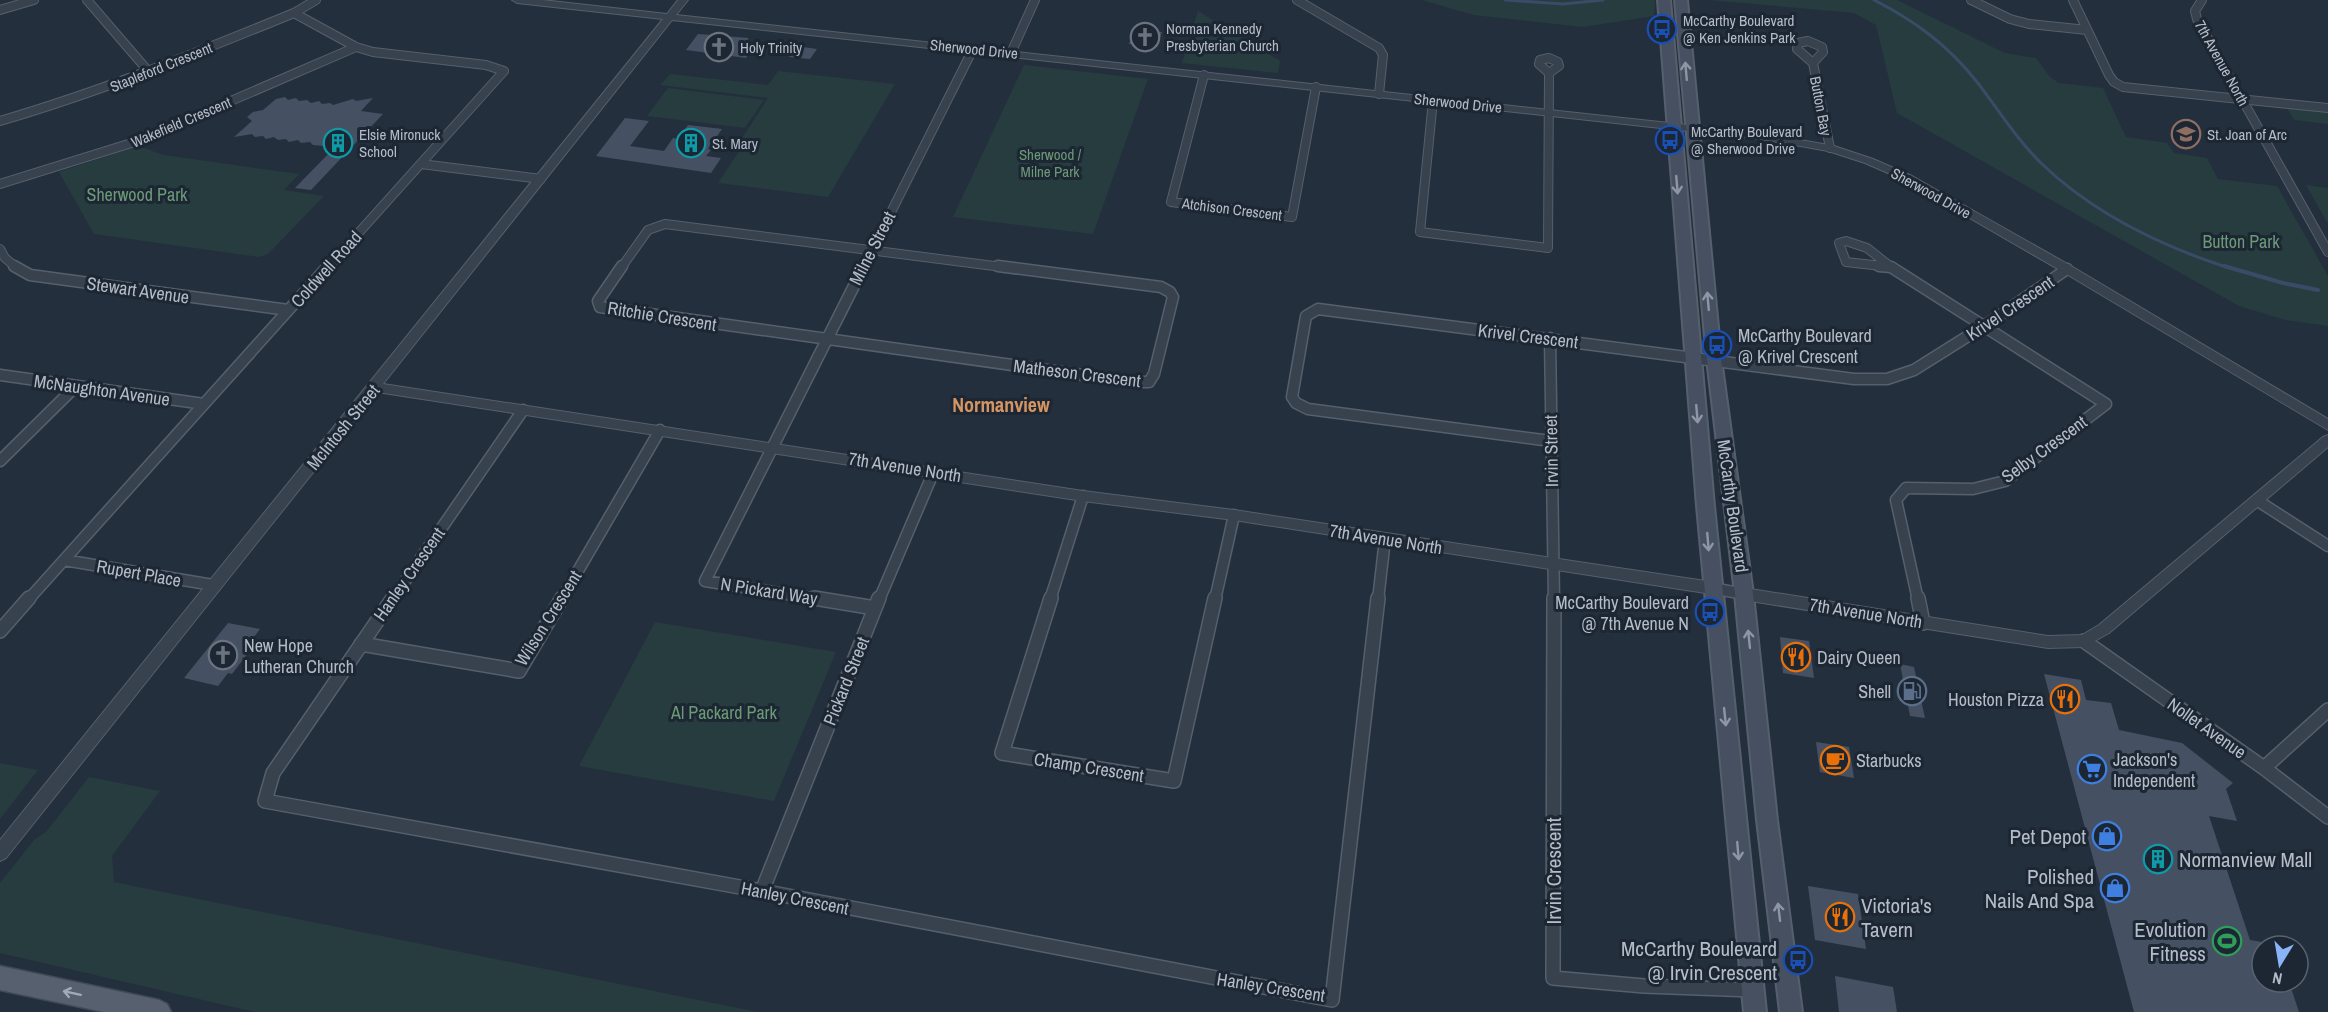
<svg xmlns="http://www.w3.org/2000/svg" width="2328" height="1012" viewBox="0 0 2328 1012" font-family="'Archivo Narrow',sans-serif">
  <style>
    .green { fill: #263c3f }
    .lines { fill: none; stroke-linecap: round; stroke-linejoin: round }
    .stream-far1 { stroke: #394c67; stroke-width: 3 }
    .stream { stroke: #394c67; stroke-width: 4 }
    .building { fill: #455162 }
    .minor-far2-casing { stroke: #565f6c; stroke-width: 10 }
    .minor-far1-casing { stroke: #565f6c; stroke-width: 13 }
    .minor-casing { stroke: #565f6c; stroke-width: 16 }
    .tertiary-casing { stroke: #565f6c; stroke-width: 2 }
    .secondary-casing { stroke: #565f6c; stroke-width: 4 }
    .primary-casing { stroke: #414a57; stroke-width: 3 }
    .minor-far2 { stroke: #38414e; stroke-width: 8 }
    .minor-far1 { stroke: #38414e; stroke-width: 10 }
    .minor { stroke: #38414e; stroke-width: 13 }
    .tertiary { fill: #38414e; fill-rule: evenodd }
    .secondary { fill: #465061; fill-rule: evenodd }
    .primary { fill: #56606e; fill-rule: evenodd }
    .oneway { stroke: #8e96a5 }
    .oneway2 { stroke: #a1aab7 }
    .labels { text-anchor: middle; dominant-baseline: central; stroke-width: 6; stroke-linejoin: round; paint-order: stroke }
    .far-poi-label { font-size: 15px; fill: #b4bcc9; stroke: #1d2633; text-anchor: start }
    .far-street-label { font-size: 15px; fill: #b4bcc9; stroke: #1d2633 }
    .far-park-label { font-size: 15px; fill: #6b9a76; stroke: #1d2633 }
    .park-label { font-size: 18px; fill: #6b9a76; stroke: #1d2633 }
    .street-label { font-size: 18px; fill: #b4bcc9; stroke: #1d2633 }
    .poi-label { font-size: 18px; fill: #b4bcc9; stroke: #1d2633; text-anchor: start }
    .neighbourhood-label { font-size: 20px; font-weight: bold; fill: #d59563; stroke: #1d2633 }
    .near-poi-label { font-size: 21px; fill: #b4bcc9; stroke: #1d2633; text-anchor: end }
    .near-street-label { font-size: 21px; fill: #b4bcc9; stroke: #1d2633 }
  </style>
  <rect width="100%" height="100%" fill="#242f3e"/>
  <!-- green -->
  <path class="green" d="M1422,0h233l-1,16 -71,11 -110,-12z
    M1709,0h188l108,53 31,5 14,19 9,6 44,5 23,49 41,6 7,10 33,5 11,21 59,7 51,90v50l-42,-6 -47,-14 -342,-193 -21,-88 -22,-12z
    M1198,11l82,50 -2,12 -96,-10z
    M1024,65l124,14 -55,155 -140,-17z
    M778,71l117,13 -67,113 -110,-14 22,-33 -5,-1 33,-51 -108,-13 10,-11 98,11z
    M668,88l96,12 -19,28 -98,-12z
    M2287,108l41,4v12l-34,-4z
    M138,146l26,9 135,19 -15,16 40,6 -56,58 -9,3 -165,-23 -35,-62z
    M2306,185l22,3v36z
    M655,622l181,30 -62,149 -195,-35z
    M0,763l38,7 -38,49z
    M89,777l71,14 -48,65 2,26 644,130h-503l-255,-59v-70l34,-43 12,-8z"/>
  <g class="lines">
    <!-- stream-far1 -->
    <path class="stream-far1" d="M1505,0l58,4 40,-4
      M1874,0c41,21 74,45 103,82 21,27 40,58 65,82 52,50 119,82 187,104"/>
    <!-- stream -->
    <path class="stream" d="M2224,266l59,17 35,7"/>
  </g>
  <!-- building -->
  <path class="building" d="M1134,29l28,3 -5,14 -28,-2z
    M698,34l51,4 -5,6 11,1 -9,13 -60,-8z
    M796,46l21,3 -7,10 -21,-2z
    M285,97l3,3 8,-2 3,3 8,-1 4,3 8,-2 3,3 8,-1 3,2 20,-6 3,2 17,-3 -12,13 22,3 -72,76 -16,-2 40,-41 -22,-2 -3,-3 -9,1 -3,-3 -9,2 -3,-3 -8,1 -4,-3 -8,2 -3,-3 -8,1 -3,-3 -18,3 18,-16 -5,-4 6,-5 10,-2 13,-11z
    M625,118l24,3 -19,25 34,5 9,-13 5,1 10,-14 34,4 -14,20 3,1 -5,6 15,2 -10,15 -115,-17z
    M228,623l32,6 -17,23 5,1 -16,21 -4,-1 -10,13 -34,-8z
    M1780,637l29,4 5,37 -31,-5z
    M1900,664l14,3 11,51 -15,-2z
    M2044,674l37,6 5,20 25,3 8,27 63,13 51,40 -7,6 11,32 -28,-5 41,124 12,2v40h27l10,30h-165z
    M1816,742l33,5 5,31 -34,-6z
    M1808,886l50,8 8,55 -51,-9z
    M1835,976l58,11 4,25h-58z"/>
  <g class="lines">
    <!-- minor-far2 casing -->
    <g class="minor-far2-casing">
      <path id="minor-far2" d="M87,0l62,72
        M1297,0l82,48 4,7 -4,39
        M1971,0l39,19 19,5 58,6
        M2073,0l36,75 5,7 9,5 205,21
        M2202,0l-7,11 2,8 131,233
        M0,10l34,-10
        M294,13l62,34 17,5 113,13 18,6 -177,197
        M1808,41l14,6 1,5 -10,11 -16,-14 1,-6z
        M1011,53l24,-53
        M1549,58l9,4 1,4 -10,7 -10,-9 1,-4z
        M1813,63l17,85
        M1204,75l-33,127 121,15 24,-130
        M1433,100l-13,132 128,16 1,-175
        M0,121c102,-30 196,-68 294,-108l22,-13
        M421,164l120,15
        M0,184l138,-43 218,-94
        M1846,241l21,7 24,19 -45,-5 -7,-19z
        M0,249l5,9 12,10
        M621,268l27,-38 17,-6 345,44
        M863,268l110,-219"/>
    </g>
    <!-- minor-far1 casing -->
    <g class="minor-far1-casing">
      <path id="minor-far1" d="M14,266l16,9 258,35
        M622,266l-24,35 2,6 533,75h16l5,-8 19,-77 -3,-5 -9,-5 -163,-21
        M1879,266l12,1
        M1891,267l215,137 -101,77 -32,8 -67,-1 -10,12 22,100
        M1550,338l4,262
        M0,375l204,29
        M1551,441l-243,-32 -12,-6 -4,-6 14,-81 12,-7 536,70h33l27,-9 70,-44 83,-57
        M0,461l75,-74
        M2258,501l70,45
        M64,560l149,25
        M1712,588l32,6
        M28,600l300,-334
        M392,600l131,-190
        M561,600l99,-170
        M824,600l-119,-19 159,-315
        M879,600l55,-129
        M1050,600l33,-104
        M1215,600l19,-85
        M1378,600l7,-61"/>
    </g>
    <!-- minor casing -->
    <g class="minor-casing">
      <path id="minor" d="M393,598l-120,175 -8,28 497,90 570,109 46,-402
        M814,598l61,10
        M1051,598l-49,155 172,28 41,-183
        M1554,598l-1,380 91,8 109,4
        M1918,598l5,25
        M0,631l29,-33
        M2084,641l180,127 64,49
        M361,644l158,27 43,-73
        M2264,768l64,-58
        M762,891l117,-293"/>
    </g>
    <!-- tertiary casing -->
    <g class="tertiary-casing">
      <path id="tertiary" d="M512,0h30l125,14 11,-14h10l-12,15 1085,118 73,13 39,13 39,17 159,90 257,153v11l-265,-158 -159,-92 -39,-17 -37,-12 -67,-12 -1089,-119 -289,364 700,107 151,19 478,72 5,2 2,4 -2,4 -5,2 -478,-74 -151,-19 -706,-109 -371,466 -6,3v-21l663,-821 -146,-16z
        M2328,435v12l-219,186 -25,14 -36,1 -304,-48 -5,-2 -2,-4 2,-4 5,-2 304,48 34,-1 17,-10 224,-188z"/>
    </g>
    <!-- secondary casing -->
    <g class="secondary-casing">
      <path id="secondary" d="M1658,0h12l44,506 52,506h-22l-47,-506z
        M1675,0h12l34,359 32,235 24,226 25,192h-22l-23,-192 -22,-226 -28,-235z"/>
    </g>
    <!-- primary casing -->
    <g class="primary-casing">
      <path id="primary" d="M0,966l159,34 8,4 4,8h-67l-104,-22z"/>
    </g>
    <!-- minor-far2 -->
    <use href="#minor-far2" class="minor-far2"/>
    <!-- minor-far1 -->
    <use href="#minor-far1" class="minor-far1"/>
    <!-- minor -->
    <use href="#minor" class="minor"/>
    <!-- tertiary -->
    <use href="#tertiary" class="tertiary"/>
    <!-- secondary -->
    <use href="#secondary" class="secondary"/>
    <!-- primary -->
    <use href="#primary" class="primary"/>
  </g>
  <!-- one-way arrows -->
  <defs><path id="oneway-shaft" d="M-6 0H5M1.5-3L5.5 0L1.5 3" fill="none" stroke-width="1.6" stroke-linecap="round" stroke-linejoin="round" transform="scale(1.5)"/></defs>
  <g class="oneway">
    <use href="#oneway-shaft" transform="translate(1686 71) rotate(-95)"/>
    <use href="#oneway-shaft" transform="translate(1677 185) rotate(85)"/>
    <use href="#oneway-shaft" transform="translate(1708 301) rotate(-95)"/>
    <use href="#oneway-shaft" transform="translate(1697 414) rotate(85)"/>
    <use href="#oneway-shaft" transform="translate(1708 542) rotate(85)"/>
    <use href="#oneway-shaft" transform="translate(1749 639) rotate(-96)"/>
    <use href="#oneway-shaft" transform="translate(1725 717) rotate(84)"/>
    <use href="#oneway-shaft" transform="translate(1738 851) rotate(85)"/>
    <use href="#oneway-shaft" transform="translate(1779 912) rotate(-97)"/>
  </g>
  <use class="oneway2" href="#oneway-shaft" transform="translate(72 993) rotate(-168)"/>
  <!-- icons -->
  <defs>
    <g id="bus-ring" transform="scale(1.5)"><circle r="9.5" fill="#1d2633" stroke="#1a4fb4" stroke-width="1.5"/><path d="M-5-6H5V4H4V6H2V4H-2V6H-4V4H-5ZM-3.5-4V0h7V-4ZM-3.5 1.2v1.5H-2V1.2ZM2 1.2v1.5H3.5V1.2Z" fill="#1a4fb4"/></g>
    <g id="church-ring" transform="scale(1.5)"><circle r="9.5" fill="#1d2633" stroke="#6b7280" stroke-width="1.5"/><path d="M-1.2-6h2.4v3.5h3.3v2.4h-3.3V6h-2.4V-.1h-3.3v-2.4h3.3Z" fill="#6b7280"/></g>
    <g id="school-ring" transform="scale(1.5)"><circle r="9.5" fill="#1d2633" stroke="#8d6e63" stroke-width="1.5"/><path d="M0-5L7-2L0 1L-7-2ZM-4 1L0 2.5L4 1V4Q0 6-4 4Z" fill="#8d6e63"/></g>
    <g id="building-ring" transform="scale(1.5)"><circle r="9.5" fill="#1d2633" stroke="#0f9aa8" stroke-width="1.5"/><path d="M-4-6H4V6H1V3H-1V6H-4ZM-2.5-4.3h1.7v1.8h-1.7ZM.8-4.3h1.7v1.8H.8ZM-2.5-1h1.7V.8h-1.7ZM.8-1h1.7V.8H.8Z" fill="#0f9aa8"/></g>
    <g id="restaurant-ring" transform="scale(1.5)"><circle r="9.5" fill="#1d2633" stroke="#e8710a" stroke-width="1.5"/><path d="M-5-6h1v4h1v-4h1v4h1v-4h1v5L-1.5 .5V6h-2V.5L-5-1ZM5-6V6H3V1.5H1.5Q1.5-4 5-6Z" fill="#e8710a"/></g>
    <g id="fuel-ring" transform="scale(1.5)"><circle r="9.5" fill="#1d2633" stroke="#5c6f8a" stroke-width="1.5"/><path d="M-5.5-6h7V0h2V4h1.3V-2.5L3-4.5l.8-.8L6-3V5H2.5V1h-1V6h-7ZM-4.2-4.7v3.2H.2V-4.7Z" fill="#5c6f8a"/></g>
    <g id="cafe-ring" transform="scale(1.5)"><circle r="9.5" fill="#1d2633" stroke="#e8710a" stroke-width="1.5"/><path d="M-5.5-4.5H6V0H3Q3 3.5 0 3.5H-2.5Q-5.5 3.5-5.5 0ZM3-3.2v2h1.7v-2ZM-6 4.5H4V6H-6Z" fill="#e8710a"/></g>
    <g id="supermarket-ring" transform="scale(1.5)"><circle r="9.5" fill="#1d2633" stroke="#3f7fe0" stroke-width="1.5"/><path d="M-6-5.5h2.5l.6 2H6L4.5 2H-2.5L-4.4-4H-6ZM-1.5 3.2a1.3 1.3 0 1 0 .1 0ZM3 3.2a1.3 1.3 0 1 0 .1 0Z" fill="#3f7fe0"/></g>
    <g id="shop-ring" transform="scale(1.5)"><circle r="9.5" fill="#1d2633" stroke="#3f7fe0" stroke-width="1.5"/><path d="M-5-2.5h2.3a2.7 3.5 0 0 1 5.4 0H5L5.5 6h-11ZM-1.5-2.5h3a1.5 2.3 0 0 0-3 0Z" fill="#3f7fe0"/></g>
    <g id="stadium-ring" transform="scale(1.5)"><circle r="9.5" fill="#1d2633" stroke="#2e9e5b" stroke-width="1.5"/><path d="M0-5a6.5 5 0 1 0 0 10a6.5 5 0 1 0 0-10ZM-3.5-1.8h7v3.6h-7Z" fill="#2e9e5b"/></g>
  </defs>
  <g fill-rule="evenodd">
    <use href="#bus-ring" x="1662" y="29"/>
    <use href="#church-ring" x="1145" y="37"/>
    <use href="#church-ring" x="719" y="47"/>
    <use href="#school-ring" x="2186" y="134"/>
    <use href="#bus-ring" x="1670" y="140"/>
    <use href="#building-ring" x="338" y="143"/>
    <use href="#building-ring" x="691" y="143"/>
    <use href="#bus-ring" x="1717" y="345"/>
    <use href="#bus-ring" x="1710" y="612"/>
    <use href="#church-ring" x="223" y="655"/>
    <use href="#restaurant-ring" x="1796" y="657"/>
    <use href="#fuel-ring" x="1912" y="691"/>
    <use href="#restaurant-ring" x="2065" y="699"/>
    <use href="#cafe-ring" x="1835" y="760"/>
    <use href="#supermarket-ring" x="2092" y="769"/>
    <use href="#shop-ring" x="2107" y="836"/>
    <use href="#building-ring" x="2158" y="859"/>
    <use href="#shop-ring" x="2115" y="888"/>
    <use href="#restaurant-ring" x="1840" y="917"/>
    <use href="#stadium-ring" x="2227" y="941"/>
    <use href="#bus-ring" x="1798" y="960"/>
  </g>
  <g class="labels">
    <!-- far-poi labels -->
    <g class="far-poi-label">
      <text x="1683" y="20">McCarthy Boulevard<tspan x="1683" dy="17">@ Ken Jenkins Park</tspan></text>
      <text x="1166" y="28">Norman Kennedy<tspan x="1166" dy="17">Presbyterian Church</tspan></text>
      <text x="740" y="47">Holy Trinity</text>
      <text x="1691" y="131">McCarthy Boulevard<tspan x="1691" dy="17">@ Sherwood Drive</tspan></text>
      <text x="359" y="134">Elsie Mironuck<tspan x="359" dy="17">School</tspan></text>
      <text x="2207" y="134">St. Joan of Arc</text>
      <text x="712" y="143">St. Mary</text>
    </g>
    <!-- far-street labels -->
    <g class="far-street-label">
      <text transform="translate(974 49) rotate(6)">Sherwood Drive</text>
      <text transform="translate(2222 63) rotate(61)">7th Avenue North</text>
      <text transform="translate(161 67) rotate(-22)">Stapleford Crescent</text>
      <text transform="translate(1458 103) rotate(6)">Sherwood Drive</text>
      <text transform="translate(1821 106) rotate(79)">Button Bay</text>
      <text transform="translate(181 122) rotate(-23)">Wakefield Crescent</text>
      <text transform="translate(1931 193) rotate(29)">Sherwood Drive</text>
      <text transform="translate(1232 209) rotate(7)">Atchison Crescent</text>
    </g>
    <!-- far-park labels -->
    <g class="far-park-label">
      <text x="1050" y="154">Sherwood /<tspan x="1050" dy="17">Milne Park</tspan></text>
    </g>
    <!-- park labels -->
    <g class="park-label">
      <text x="137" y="194">Sherwood Park</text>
      <text x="2241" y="241">Button Park</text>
      <text x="724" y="712">Al Packard Park</text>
    </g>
    <!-- street labels -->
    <g class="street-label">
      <text transform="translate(872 248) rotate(-63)">Milne Street</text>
      <text transform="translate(326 269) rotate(-48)">Coldwell Road</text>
      <text transform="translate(138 290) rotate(8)">Stewart Avenue</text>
      <text transform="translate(2010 308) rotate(-34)">Krivel Crescent</text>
      <text transform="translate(662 316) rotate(9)">Ritchie Crescent</text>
      <text transform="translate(1528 336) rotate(7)">Krivel Crescent</text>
      <text transform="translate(1077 373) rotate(7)">Matheson Crescent</text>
      <text transform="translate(102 390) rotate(8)">McNaughton Avenue</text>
      <text transform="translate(343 427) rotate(-51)">McIntosh Street</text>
      <text transform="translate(2044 449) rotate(-36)">Selby Crescent</text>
      <text transform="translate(1551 451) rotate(-91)">Irvin Street</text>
      <text transform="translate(905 467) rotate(9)">7th Avenue North</text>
      <text transform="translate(1733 506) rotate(82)">McCarthy Boulevard</text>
      <text transform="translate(1386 539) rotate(9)">7th Avenue North</text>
      <text transform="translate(139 573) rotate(10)">Rupert Place</text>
      <text transform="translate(409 574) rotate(-55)">Hanley Crescent</text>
      <text transform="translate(769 591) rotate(9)">N Pickard Way</text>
      <text transform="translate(1866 613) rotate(9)">7th Avenue North</text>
      <text transform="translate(548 618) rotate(-58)">Wilson Crescent</text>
      <text transform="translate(846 681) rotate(-68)">Pickard Street</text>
      <text transform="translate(2207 728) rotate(35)">Nollet Avenue</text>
      <text transform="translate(1089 767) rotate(9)">Champ Crescent</text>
      <text transform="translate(795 898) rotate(11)">Hanley Crescent</text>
      <text transform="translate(1271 987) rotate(9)">Hanley Crescent</text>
    </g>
    <!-- poi labels -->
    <g class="poi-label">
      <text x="1738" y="335">McCarthy Boulevard<tspan x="1738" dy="21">@ Krivel Crescent</tspan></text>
      <text x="1689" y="602" text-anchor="end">McCarthy Boulevard<tspan x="1689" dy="21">@ 7th Avenue N</tspan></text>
      <text x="244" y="645">New Hope<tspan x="244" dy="21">Lutheran Church</tspan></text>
      <text x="1817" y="657">Dairy Queen</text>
      <text x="1891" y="691" text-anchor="end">Shell</text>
      <text x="2044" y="699" text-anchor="end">Houston Pizza</text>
      <text x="2113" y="759">Jackson's<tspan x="2113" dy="21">Independent</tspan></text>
      <text x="1856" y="760">Starbucks</text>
    </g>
    <!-- neighbourhood labels -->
    <g class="neighbourhood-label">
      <text x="1001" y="404">Normanview</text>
    </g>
    <!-- near-poi labels -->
    <g class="near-poi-label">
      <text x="2086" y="836">Pet Depot</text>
      <text x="2179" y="859" text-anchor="start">Normanview Mall</text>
      <text x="2094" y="876">Polished<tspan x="2094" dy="24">Nails And Spa</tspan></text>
      <text x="1861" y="905" text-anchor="start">Victoria's<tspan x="1861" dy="24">Tavern</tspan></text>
      <text x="2206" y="929">Evolution<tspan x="2206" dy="24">Fitness</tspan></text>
      <text x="1777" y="948">McCarthy Boulevard<tspan x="1777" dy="24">@ Irvin Crescent</tspan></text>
    </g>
    <!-- near-street labels -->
    <g class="near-street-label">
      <text transform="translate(1553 871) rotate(-90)">Irvin Crescent</text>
    </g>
  </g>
  <!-- north arrow -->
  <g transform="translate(2280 964) rotate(191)"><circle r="28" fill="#1d2633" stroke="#59626f" stroke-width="1.5"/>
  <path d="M0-4.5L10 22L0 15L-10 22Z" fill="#8ab4f8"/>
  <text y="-9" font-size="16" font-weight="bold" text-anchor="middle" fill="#b4bcc9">N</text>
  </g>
</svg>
